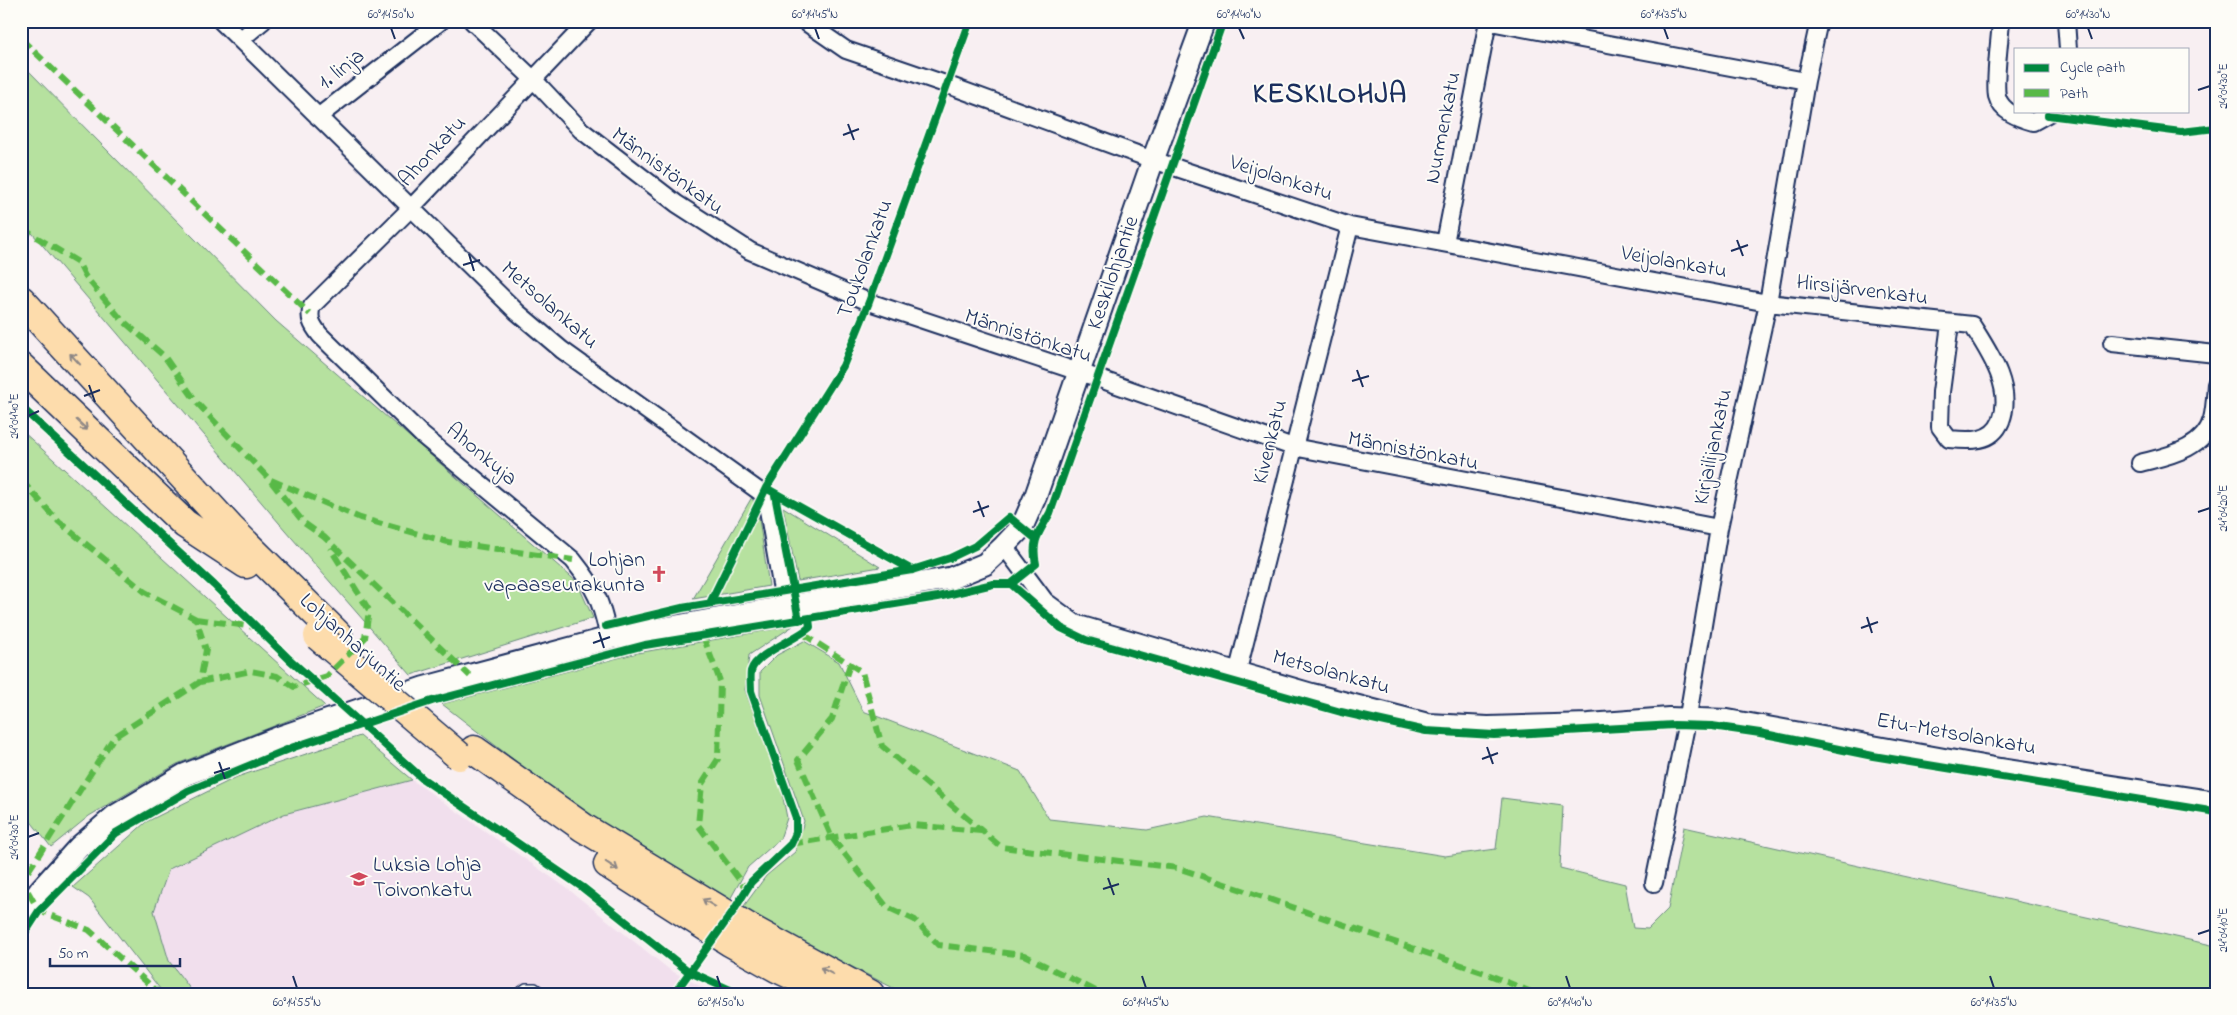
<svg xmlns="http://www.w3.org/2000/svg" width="2237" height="1015" viewBox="0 0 2237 1015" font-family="'Indie Flower',sans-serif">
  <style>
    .built { fill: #f1dfed }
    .green { fill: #b6e19f; stroke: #68887e }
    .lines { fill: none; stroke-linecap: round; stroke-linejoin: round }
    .service-casing { stroke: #1b2f5e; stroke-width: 12 }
    .minor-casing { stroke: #1b2f5e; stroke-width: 20 }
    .tertiary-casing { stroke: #1b2f5e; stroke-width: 25 }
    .trunk-casing { stroke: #1b2f5e; stroke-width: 31 }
    .service { stroke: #fdfcf7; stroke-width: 9 }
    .minor { stroke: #fdfcf7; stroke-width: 16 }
    .tertiary { stroke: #fdfcf7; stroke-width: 21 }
    .trunk { stroke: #fddcac; stroke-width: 28 }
    .trunk-bridge-casing { stroke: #1b2f5e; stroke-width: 31; stroke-linecap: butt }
    .trunk-bridge { stroke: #fddcac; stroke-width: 28 }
    .quiet { stroke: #58b947; stroke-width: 6; stroke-dasharray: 12 6; stroke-linecap: butt }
    .cycleway-casing { stroke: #fdfcf7; stroke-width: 11 }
    .cycleway { stroke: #00873e; stroke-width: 8 }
    .oneway { stroke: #8c8685 }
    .ticks { fill: none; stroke: #1b2f5e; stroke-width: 2 }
    .labels { text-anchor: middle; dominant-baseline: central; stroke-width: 4; stroke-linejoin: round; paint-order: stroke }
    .street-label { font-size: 22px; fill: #1b2f5e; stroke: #fdfcf7 }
    .poi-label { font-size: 22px; fill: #1b2f5e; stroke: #fdfcf7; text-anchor: end }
    .district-label { font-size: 28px; font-weight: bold; letter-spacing: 1px; fill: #1b2f5e; stroke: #fdfcf7 }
    .neatline { fill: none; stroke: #1b2f5e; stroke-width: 2 }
    .ticks-label { font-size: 12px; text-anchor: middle; fill: #1b2f5e }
  </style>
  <rect width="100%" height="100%" fill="#f8eff2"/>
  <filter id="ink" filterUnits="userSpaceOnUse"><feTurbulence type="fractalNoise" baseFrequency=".02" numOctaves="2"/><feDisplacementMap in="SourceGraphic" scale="10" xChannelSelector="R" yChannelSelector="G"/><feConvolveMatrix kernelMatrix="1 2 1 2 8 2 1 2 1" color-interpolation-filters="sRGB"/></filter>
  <g filter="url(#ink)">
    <!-- built -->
    <path class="built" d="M412,780l156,109 102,81 45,24h-521l-25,-33 -15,-50 15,-42 115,-55z"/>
    <!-- green -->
    <path class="green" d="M21,63l255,258 301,261 16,36 -182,57 -126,-145 -264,-310z
      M21,430l304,276 -148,58 -88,52 -38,31 -30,-38z
      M752,497l7,22 10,67 -76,13z
      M783,507l97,60 -82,14z
      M793,626l-44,29 -4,35 36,98 6,30 -7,21 -32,28 -20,36 -165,-105 -121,-94 195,-51z
      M804,641l35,21 24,49 157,60 29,48 98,11 60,-13 238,39 51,-7 6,-51 61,8 -3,62 65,16 8,44 15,1 20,-20 16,-82 532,119v48h-1311l-164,-84 25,-34 29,-24 9,-31 -44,-126v-23l17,-17z
      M360,736l52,44 -128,34 -115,55 -15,42 15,50 25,33h-30l-75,-96 -16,-11 73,-65 91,-45z"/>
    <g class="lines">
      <!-- service casing -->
      <g class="service-casing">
        <path id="service" d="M518,994l8,-6h9l8,6"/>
      </g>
      <!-- minor casing -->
      <g class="minor-casing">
        <path id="minor" d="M221,21l296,291 45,38 201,144 4,10 18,103
          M472,21l61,58 48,51 96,74 73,47 119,51 228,76 196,69 426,81
          M589,21l-178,187 -99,98c-4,12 0,19 8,29l102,100 151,125c24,30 28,42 36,78
          M804,21l42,29 102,35 205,75 197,66 418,77 204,22c17,27 42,63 29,96 -9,22 -31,20 -52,18l-9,-12 1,-35 9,-68
          M1485,21l321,60
          M2001,21c-1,17 -7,60 -4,75 4,16 22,22 36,26l20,-11
          M2066,21l2,28
          M240,40l23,-19
          M318,117l123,-96
          M1445,243l43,-222
          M2112,343l104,11
          M2140,463c26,-7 64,-13 72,-44 3,-11 3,-24 4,-35
          M1004,546l41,55 30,22 237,69 116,30 60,3 101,-3 80,-6 59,2 272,49 216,33
          M1238,670l112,-444
          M1654,883l34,-167 31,-188 49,-225 38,-222 13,-60"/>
      </g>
      <!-- tertiary casing -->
      <g class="tertiary-casing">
        <path id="tertiary" d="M21,917l20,-28 38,-42 36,-31 69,-41 96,-38 143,-49 186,-50 342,-60 34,-14 19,-18 18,-19 14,-32 117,-335 51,-139"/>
      </g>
      <!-- trunk casing -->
      <g class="trunk-casing">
        <path id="trunk" d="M21,300l209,228 108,107
          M21,367l164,157 61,40
          M474,750l110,78 167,101 119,65
          M608,864l122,78 47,26 55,26"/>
      </g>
      <!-- service -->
      <use href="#service" class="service"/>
      <!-- minor -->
      <use href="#minor" class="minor"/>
      <!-- tertiary -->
      <use href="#tertiary" class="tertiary"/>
      <!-- trunk -->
      <use href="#trunk" class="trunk"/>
      <!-- trunk-bridge casing -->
      <g class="trunk-bridge-casing">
        <path id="trunk-bridge" d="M318,636l141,120"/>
      </g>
      <!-- trunk-bridge -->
      <use href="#trunk-bridge" class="trunk-bridge"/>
      <!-- quiet -->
      <path class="quiet" d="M21,39l289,275
        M21,228l57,34 7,14 36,43 43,37 34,48 71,75 35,44 20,14 146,139
        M21,480l38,42 86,70 51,27 10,31 -6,32 -86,55 -92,144
        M271,480l89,38 88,24 125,18
        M196,619l59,8
        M803,634l59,38 20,74 119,101 177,21 307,105 51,21
        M703,636l17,45 -2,78 -16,25 -4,41 49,65
        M850,664l-18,55 -34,41 34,78 55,69 28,13 23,25 86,10 78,39
        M200,682l51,-11 26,5 17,11 33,-11 38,-38 4,-28 -39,-62
        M791,844l121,-19 69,6
        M21,875l1,6 17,30 50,19 71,64"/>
      <!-- cycleway casing -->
      <g class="cycleway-casing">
        <path id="cycleway" d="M2048,115l133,17 35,-4
          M21,407l193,178 75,74 134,120 159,108 106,84 51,23
          M766,488l146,82
          M775,495l24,125
          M1011,584l50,44 25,12 255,72 85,19 68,4 180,-10 38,1 48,7 113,23 343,56
          M710,603l56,-115 77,-122 26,-64 101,-281
          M606,626l76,-18 230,-38 38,-12 25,-12 34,-29 27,22
          M21,939l18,-28 77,-78 72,-42 106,-44 138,-46 213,-56 293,-48 55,-13h18l25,-20c-5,-24 3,-31 14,-51l173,-492
          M674,994l60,-84 17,-28 40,-38 5,-11v-15l-45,-127c0,-6 -1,-14 0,-20 5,-18 45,-31 59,-44l-1,-8"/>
      </g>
      <!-- cycleway -->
      <use href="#cycleway" class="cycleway"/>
    </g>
    <!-- one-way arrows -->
    <defs><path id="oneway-shaft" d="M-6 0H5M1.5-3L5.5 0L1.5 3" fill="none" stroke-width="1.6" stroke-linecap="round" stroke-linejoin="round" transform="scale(1.25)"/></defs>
    <g class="oneway">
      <use href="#oneway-shaft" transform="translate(75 359) rotate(-133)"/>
      <use href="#oneway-shaft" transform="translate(82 425) rotate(44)"/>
      <use href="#oneway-shaft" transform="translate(612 866) rotate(33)"/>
      <use href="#oneway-shaft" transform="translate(709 903) rotate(-149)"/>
      <use href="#oneway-shaft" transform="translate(827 971) rotate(-152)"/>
    </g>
  </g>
  <!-- ticks -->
  <path class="ticks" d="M391,28l4,11M815,28l4,11M1239,28l5,11M1664,28l4,11M2088,28l4,11M2198,90l12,-4M848,124l6,16M843,135l16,-6M1737,240l6,16M1731,251l17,-6M469,254l5,17M463,265l17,-5M1357,370l6,17M1352,381l17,-5M89,385l6,17M84,396l16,-6M28,416l11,-5M978,501l6,16M973,512l16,-6M2198,512l12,-4M1867,617l5,16M1861,628l17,-6M599,632l5,16M593,643l17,-6M1487,747l6,17M1482,759l16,-6M219,762l6,17M214,773l16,-5M28,837l11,-4M1108,878l6,17M1103,889l16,-5M2198,934l12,-4M293,976l4,12M717,976l4,12M1142,976l4,12M1566,976l4,12M1990,976l4,12"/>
  <!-- icons -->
  <defs>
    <g id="church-bare" transform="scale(1.35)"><path d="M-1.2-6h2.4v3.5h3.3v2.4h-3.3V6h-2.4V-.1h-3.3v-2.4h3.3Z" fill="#d1495b" stroke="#fdfcf7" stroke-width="2.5" paint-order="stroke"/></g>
    <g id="school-bare" transform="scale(1.35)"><path d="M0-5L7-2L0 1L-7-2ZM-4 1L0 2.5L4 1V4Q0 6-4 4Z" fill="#d1495b" stroke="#fdfcf7" stroke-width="2.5" paint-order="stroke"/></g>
  </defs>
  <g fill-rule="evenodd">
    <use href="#church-bare" x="659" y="574"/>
    <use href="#school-bare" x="359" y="879"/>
  </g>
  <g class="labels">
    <!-- street labels -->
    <g class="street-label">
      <text transform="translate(342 70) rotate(-38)">1. linja</text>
      <text transform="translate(1444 128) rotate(-79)">Nurmenkatu</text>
      <text transform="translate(433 152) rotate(-47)">Ahonkatu</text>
      <text transform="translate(667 172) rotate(36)">Männistönkatu</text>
      <text transform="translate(1281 179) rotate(18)">Veijolankatu</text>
      <text transform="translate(866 259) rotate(-70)">Toukolankatu</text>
      <text transform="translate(1674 263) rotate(10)">Veijolankatu</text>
      <text transform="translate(1114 273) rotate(-71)">Keskilohjantie</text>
      <text transform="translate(1862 291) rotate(7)">Hirsijärvenkatu</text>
      <text transform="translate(549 306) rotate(41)">Metsolankatu</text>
      <text transform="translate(1028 337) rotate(18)">Männistönkatu</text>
      <text transform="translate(1271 442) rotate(-76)">Kivenkatu</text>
      <text transform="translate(1714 447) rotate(-78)">Kirjailijankatu</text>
      <text transform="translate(1413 452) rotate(11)">Männistönkatu</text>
      <text transform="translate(481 455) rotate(40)">Ahonkuja</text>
      <text transform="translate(352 643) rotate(42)">Lohjanharjuntie</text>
      <text transform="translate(1331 673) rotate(15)">Metsolankatu</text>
      <text transform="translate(1956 735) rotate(10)">Etu-Metsolankatu</text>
    </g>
    <!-- poi labels -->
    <g class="poi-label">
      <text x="645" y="561">Lohjan<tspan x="645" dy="25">vapaaseurakunta</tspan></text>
      <text x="373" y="866" text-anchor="start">Luksia Lohja<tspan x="373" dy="25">Toivonkatu</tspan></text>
    </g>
    <!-- district labels -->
    <g class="district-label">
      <text x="1330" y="95">KESKILOHJA</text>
    </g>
  </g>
  <!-- margin -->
  <rect width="2237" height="1015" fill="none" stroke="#fdfcf7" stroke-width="55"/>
  <!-- legend -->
  <rect x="2014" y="48" width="175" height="65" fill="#fdfcf7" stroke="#a3aaba"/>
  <rect x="2024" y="64" width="25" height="8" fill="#00873e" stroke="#a3aaba"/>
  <text x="2060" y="72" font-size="15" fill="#1b2f5e">Cycle path</text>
  <rect x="2024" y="89" width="25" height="8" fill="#58b947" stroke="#a3aaba"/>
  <text x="2060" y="98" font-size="15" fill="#1b2f5e">Path</text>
  <!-- scale -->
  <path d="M50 958v8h130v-8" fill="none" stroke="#1b2f5e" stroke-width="2.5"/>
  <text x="58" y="958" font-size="15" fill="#1b2f5e" stroke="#fdfcf7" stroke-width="4" paint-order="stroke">50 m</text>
  <rect x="28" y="28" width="2182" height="960" class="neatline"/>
  <g class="ticks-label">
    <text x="391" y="18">60°14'50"N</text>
    <text x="815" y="18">60°14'45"N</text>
    <text x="1239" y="18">60°14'40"N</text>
    <text x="1664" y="18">60°14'35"N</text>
    <text x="2088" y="18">60°14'30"N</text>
    <text transform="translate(2223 86) rotate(-90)" y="4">24°04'30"E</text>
    <text transform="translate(14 416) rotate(-90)" y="4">24°04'40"E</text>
    <text transform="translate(2223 508) rotate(-90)" y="4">24°04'20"E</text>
    <text transform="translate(14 837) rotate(-90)" y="4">24°04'30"E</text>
    <text transform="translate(2223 930) rotate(-90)" y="4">24°04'10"E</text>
    <text x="297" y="1006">60°14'55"N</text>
    <text x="721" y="1006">60°14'50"N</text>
    <text x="1146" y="1006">60°14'45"N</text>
    <text x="1570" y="1006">60°14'40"N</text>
    <text x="1994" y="1006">60°14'35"N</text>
  </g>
</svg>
